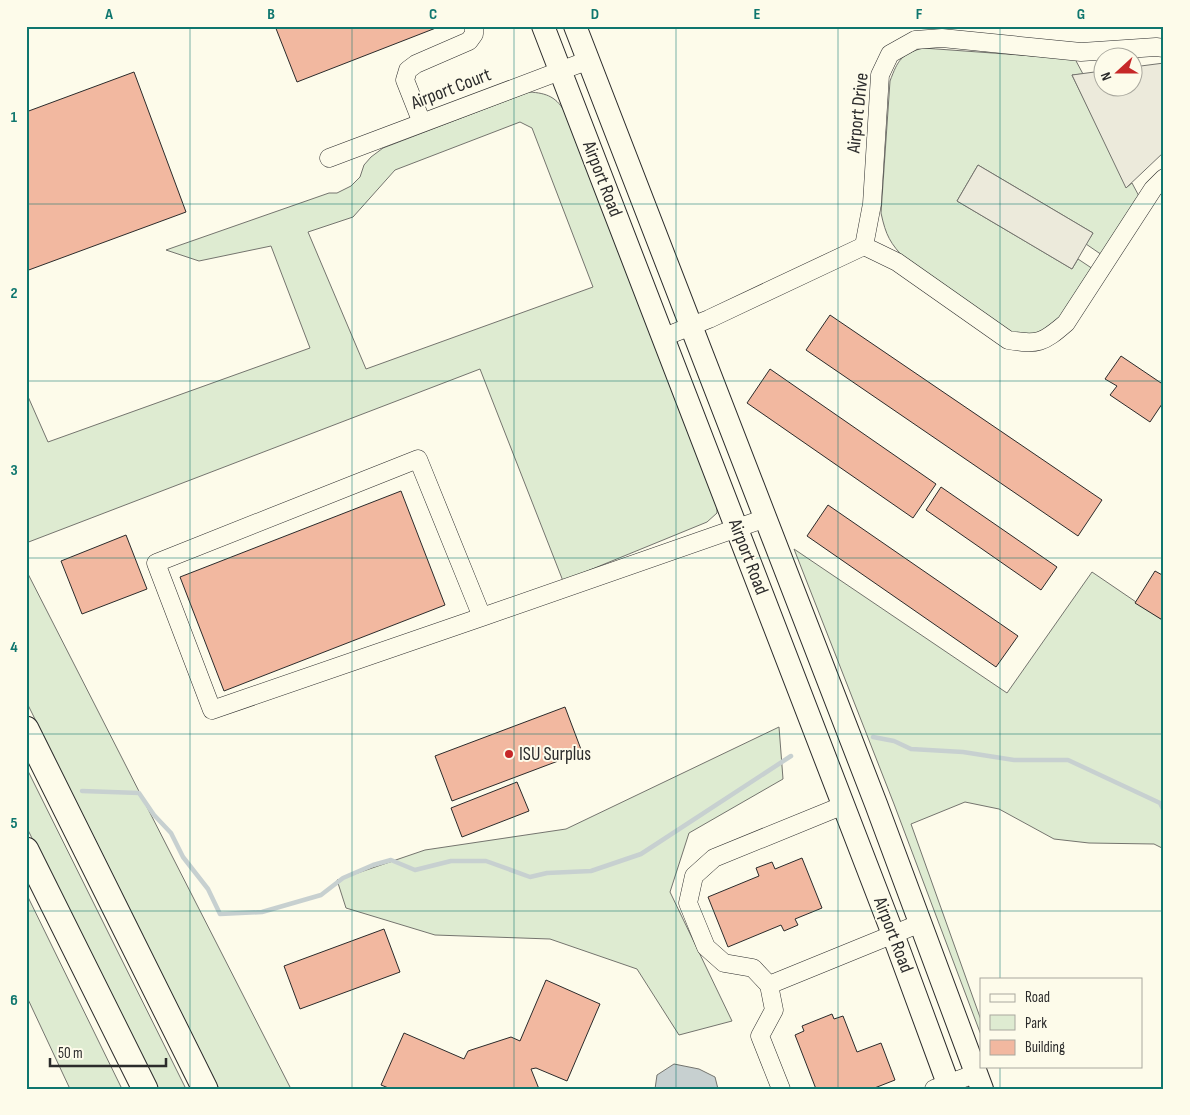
<svg xmlns="http://www.w3.org/2000/svg" width="1190" height="1115" viewBox="0 0 1190 1115" font-family="'Sofia Sans Condensed',sans-serif">
  <style>
    .green { fill: #deebd1; stroke: #74746e; fill-rule: evenodd }
    .parking { fill: #eceadb; stroke: #74746e }
    .water { fill: #c7d0d0; stroke: #74746e }
    .lines { fill: none; stroke-linecap: round; stroke-linejoin: round }
    .stream { stroke: #c7d0d0; stroke-width: 4.5 }
    .building { fill: #f2b8a0; stroke: #2b2b2b }
    .minor-casing { stroke: #2b2b2b; stroke-width: 19 }
    .major-casing { stroke: #2b2b2b; stroke-width: 24 }
    .highway-casing { stroke: #2b2b2b; stroke-width: 27 }
    .minor { stroke: #fdfbea; stroke-width: 18 }
    .major { stroke: #fdfbea; stroke-width: 22 }
    .highway { stroke: #fdfbea; stroke-width: 25 }
    .grid { fill: none; stroke: #0f766e; stroke-width: 1; stroke-opacity: 0.55 }
    .poi-dot { fill: #c62828; stroke: #fdfbea; stroke-width: 2 }
    .labels { text-anchor: middle; dominant-baseline: central; stroke-width: 4; stroke-linejoin: round; paint-order: stroke }
    .street-label { font-size: 19px; fill: #2b2b2b; stroke: #fdfbea }
    .poi-label { font-size: 19px; fill: #2b2b2b; stroke: #fdfbea; text-anchor: start }
    .neatline { fill: none; stroke: #0f766e; stroke-width: 2 }
    .grid-label { font-size: 16px; text-anchor: middle; font-weight: bold; fill: #0f766e }
  </style>
  <rect width="100%" height="100%" fill="#fdfbea"/>
  <!-- green -->
  <path class="green" d="M923,48l152,11 8,15 -11,1 55,112 5,-4 8,15 -38,57 -16,-11 7,-11 -115,-68 -21,36 115,68 6,-10 15,10 -33,53 -28,13 -20,-1 -106,-74c-16,-17 -20,-24 -25,-47l9,-132c8,-21 11,-27 33,-33z
    M529,92c18,1 28,5 37,22l151,388v11l-10,9 -144,59 -83,-212 -454,174v-151l22,50 262,-94 -39,-102 -72,15 -33,-11 163,-57h8l14,-7 9,-9 4,-12 7,-8 12,-9zM520,122l12,6 61,159 -227,82 -58,-137 45,-15 42,-47z
    M794,549l213,144 85,-121 72,49v228l-10,-5 -65,-1 -35,-4 -55,-30 -34,-7 -54,22 70,196v15l-87,-231z
    M26,570l265,519h-72l-193,-388z
    M779,727l4,52 -94,54 -19,59 62,129 -53,14 -42,-66 -87,-30 -115,-4 -89,-27 -9,-28 88,-30 141,-21z
    M26,767l160,322h-30l-130,-263z
    M26,893l96,196h-52l-44,-94z"/>
  <!-- parking -->
  <path class="parking" d="M1164,63v89l-38,36 -54,-113 30,-4v17h30l1,-21z
    M978,165l115,68 -21,36 -115,-68z"/>
  <!-- water -->
  <path class="water" d="M674,1064l25,5 16,8 3,12h-63l2,-14z"/>
  <g class="lines">
    <!-- stream -->
    <path class="stream" d="M873,737l21,4 17,8 52,3 51,8h54l92,43 4,8
      M82,791l57,2 15,22 17,18 12,24 25,32 12,25 42,-2 59,-17 22,-17 30,-13 18,-5 24,10 36,-9h35l44,16 17,-4 44,-2 50,-17 150,-98"/>
  </g>
  <!-- building -->
  <path class="building" d="M275,26h166l-144,56z
    M134,72l52,140 -160,59v-159z
    M830,315l272,185 -24,36 -272,-186z
    M1121,356l43,29v16l-14,21 -40,-27 7,-9 -12,-7z
    M770,369l166,115 -23,34 -166,-115z
    M941,487l116,80 -16,23 -115,-80z
    M401,491l44,114 -221,86 -44,-114z
    M828,505l190,131 -22,31 -189,-131z
    M126,535l21,54 -65,25 -21,-53z
    M1155,571l9,5v45l-29,-18z
    M565,707l17,45 -130,49 -17,-45z
    M517,782l12,29 -67,26 -11,-29z
    M802,858l20,50 -27,11 3,6 -14,6 -3,-6 -53,22 -20,-50 51,-21 -3,-8 16,-6 3,7z
    M384,929l16,43 -100,37 -16,-43z
    M546,980l54,24 -33,77 -31,-13 -5,1 8,20h-148l-10,-4 23,-52 60,26 4,-8 43,-14 9,4z
    M832,1014l2,5 9,-3 14,36 24,-9 14,37 -23,9h-56l-21,-54 9,-4 -2,-5z"/>
  <g class="lines">
    <!-- minor casing -->
    <g class="minor-casing">
      <path id="minor" d="M1164,48l-8,-1 -75,5 -139,-14 -27,2 -25,14 -10,21 -8,129 -8,42 33,16 111,78c30,5 35,3 58,-17l87,-134 11,-11
        M422,123l-17,-43 3,-10 8,-6 53,-23 5,-7v-8
        M329,158l260,-98
        M664,337l45,-18 155,-73
        M482,617l-270,93 -56,-147 262,-104 64,158 284,-99
        M769,985l-16,-17 -29,-5 -18,-16 -18,-44 6,-27 20,-18 130,-53
        M781,1089l-21,-53 14,-26 -5,-25 152,-62
        M934,1089l43,-16"/>
    </g>
    <!-- major casing -->
    <g class="major-casing">
      <path id="major" d="M543,26l350,908 57,155
        M575,26l301,778 106,285"/>
    </g>
    <!-- highway casing -->
    <g class="highway-casing">
      <path id="highway" d="M26,729l179,360
        M26,850l119,239"/>
    </g>
    <!-- minor -->
    <use href="#minor" class="minor"/>
    <!-- major -->
    <use href="#major" class="major"/>
    <!-- highway -->
    <use href="#highway" class="highway"/>
  </g>
  <!-- grid -->
  <path class="grid" d="M190,26v1063M352,26v1063M514,26v1063M676,26v1063M838,26v1063M1000,26v953M26,204h1138M26,381h1138M26,558h1138M26,734h1138M26,911h1138M1000,1066v23"/>
  <!-- markers -->
  <circle class="poi-dot" cx="509" cy="754" r="5"/>
  <g class="labels">
    <!-- street labels -->
    <g class="street-label">
      <text transform="translate(451 89) rotate(-21)">Airport Court</text>
      <text transform="translate(858 113) rotate(-84)">Airport Drive</text>
      <text transform="translate(602 179) rotate(69)">Airport Road</text>
      <text transform="translate(748 557) rotate(69)">Airport Road</text>
      <text transform="translate(893 935) rotate(69)">Airport Road</text>
    </g>
    <!-- poi labels -->
    <g class="poi-label">
      <text x="519" y="754">ISU Surplus</text>
    </g>
  </g>
  <!-- border -->
  <rect width="1190" height="1115" fill="none" stroke="#fdfbea" stroke-width="55"/>
  <!-- legend -->
  <rect x="980" y="978" width="162" height="90" fill="#fdfbea" stroke="#a9a89e"/>
  <rect x="990" y="994" width="25" height="8" fill="#fdfbea" stroke="#a9a89e"/>
  <text x="1025" y="1002" font-size="15" fill="#2b2b2b">Road</text>
  <rect x="990" y="1015" width="25" height="15" fill="#deebd1" stroke="#a9a89e"/>
  <text x="1025" y="1028" font-size="15" fill="#2b2b2b">Park</text>
  <rect x="990" y="1040" width="25" height="15" fill="#f2b8a0" stroke="#a9a89e"/>
  <text x="1025" y="1052" font-size="15" fill="#2b2b2b">Building</text>
  <!-- north arrow -->
  <g transform="translate(1118 72) rotate(249)"><circle r="24" fill="#fdfbea" stroke="#a9a89e"/>
  <path d="M0-4L9 19L0 12L-9 19Z" fill="#c62828"/>
  <text y="-8" font-size="14" font-weight="bold" text-anchor="middle" fill="#2b2b2b">N</text>
  </g>
  <!-- scale -->
  <path d="M50 1058v8h116v-8" fill="none" stroke="#2b2b2b" stroke-width="2.5"/>
  <text x="58" y="1058" font-size="15" fill="#2b2b2b" stroke="#fdfbea" stroke-width="4" paint-order="stroke">50 m</text>
  <rect x="28" y="28" width="1134" height="1060" class="neatline"/>
  <g class="grid-label">
    <text x="109" y="19">A</text>
    <text x="271" y="19">B</text>
    <text x="433" y="19">C</text>
    <text x="595" y="19">D</text>
    <text x="757" y="19">E</text>
    <text x="919" y="19">F</text>
    <text x="1081" y="19">G</text>
    <text x="14" y="122">1</text>
    <text x="14" y="298">2</text>
    <text x="14" y="475">3</text>
    <text x="14" y="652">4</text>
    <text x="14" y="828">5</text>
    <text x="14" y="1005">6</text>
  </g>
</svg>
